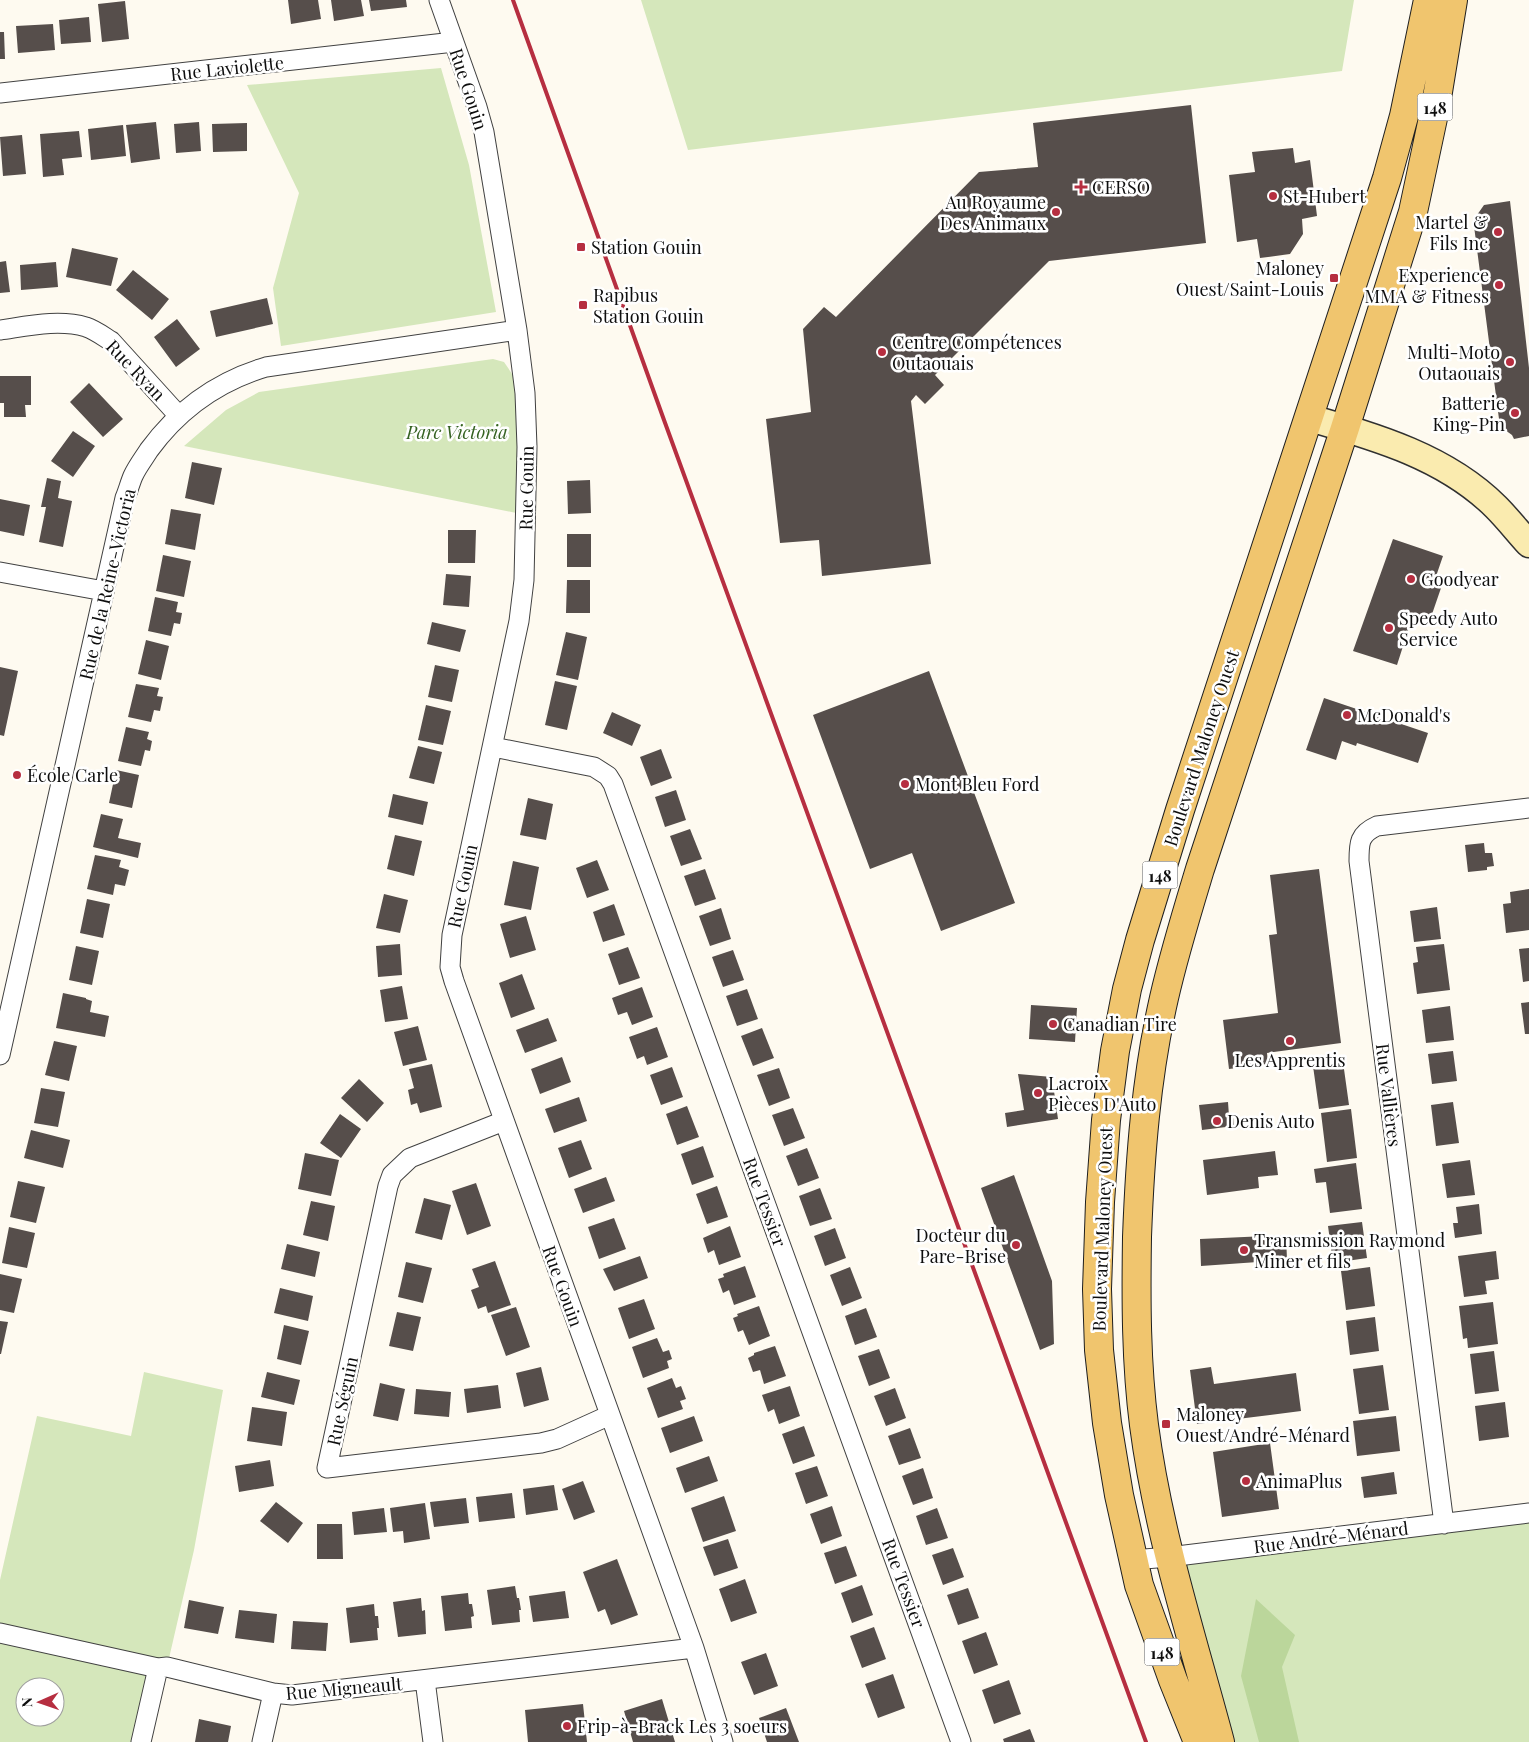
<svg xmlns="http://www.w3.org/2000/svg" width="1529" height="1742" viewBox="0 0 1529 1742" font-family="'Playfair Display',serif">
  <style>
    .green { fill: #d5e7bb; fill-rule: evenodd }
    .forest { fill: #bbd69b }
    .building { fill: #564e4b }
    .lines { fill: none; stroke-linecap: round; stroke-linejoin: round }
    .street-casing { stroke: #414141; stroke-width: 21 }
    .secondary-casing { stroke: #303030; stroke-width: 29 }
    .primary-casing { stroke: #1f1f1f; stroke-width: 30 }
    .street { stroke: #fff; stroke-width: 19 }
    .secondary { stroke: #faebaf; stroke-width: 26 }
    .primary { stroke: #f0c56e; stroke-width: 28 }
    .rail { stroke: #b62e40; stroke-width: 4 }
    .poi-dot { fill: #b62e40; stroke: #fff; stroke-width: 2 }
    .labels { text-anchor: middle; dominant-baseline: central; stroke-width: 5; stroke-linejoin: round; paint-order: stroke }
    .shield { fill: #fff; stroke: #565656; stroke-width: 1 }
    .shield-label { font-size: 16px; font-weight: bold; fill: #0e0e0e }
    .street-label { font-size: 18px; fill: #0e0e0e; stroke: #fff }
    .poi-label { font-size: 18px; fill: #0e0e0e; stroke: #fff; text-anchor: start }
    .park-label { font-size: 18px; font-style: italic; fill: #356222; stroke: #fff }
  </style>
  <rect width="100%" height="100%" fill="#fefaf0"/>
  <!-- green -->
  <path class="green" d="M641,0h713l-12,71 -654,79z
    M441,68l28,97 27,147 -215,34 -8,-58 26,-95 -52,-108z
    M493,359l11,3 21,31 1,122 -342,-69 42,-36 33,-18z
    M144,1372l79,18 -29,160 -27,117 -26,75h-141v-162l37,-164 94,20zM25,1687h30v30h-30z
    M1529,1513v229h-309l-51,-185z"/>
  <!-- forest -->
  <path class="forest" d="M1256,1599l39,36 -13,32 17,75h-40l-18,-66z"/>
  <!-- building -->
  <path class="building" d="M288,0h30l3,19 -30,5z
    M331,0h30l3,16 -30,5z
    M369,0h37l1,7 -36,4z
    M125,1l4,38 -27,3 -4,-38z
    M89,17l2,25 -30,2 -2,-24z
    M53,24l2,26 -37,3 -2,-27z
    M0,32h4l1,27h-5z
    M1191,105l15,138 -157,18 -114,114 9,10 -19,19 -9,-9 -5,6 20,163 -109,12 -3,-36 -39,3 -14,-124 45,-7 -8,-83 21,-22 12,10 143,-145 59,-5 -5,-44z
    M156,122l4,37 -29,4 -5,-38z
    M199,122l2,29 -25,2 -2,-29z
    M247,123v28l-34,1 -1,-28z
    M123,125l3,31 -35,4 -3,-31z
    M79,131l3,26 -20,2 2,16 -21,2 -3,-43z
    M22,135l4,39 -23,2 -3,-39z
    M1293,148l2,15 15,-3 7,56 -15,3 1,15 -13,20 -30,4 -3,-19 -20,3 -8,-67 26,-3 -3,-20z
    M1510,201l19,167v68l-15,3 -2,-4 -7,-5 -1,-7 -5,-4 -25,-193 3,-11 7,-10z
    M72,248l46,10 -7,28 -45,-9z
    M6,261l4,31 -10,1v-31z
    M56,262l2,25 -37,3 -1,-25z
    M133,270l36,29 -17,21 -36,-30z
    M267,298l6,26 -57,13 -6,-26z
    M177,319l23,30 -24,18 -22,-30z
    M0,376h31v29h-6l1,12h-22v-14h-4z
    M89,383l34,36 -20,18 -33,-35z
    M73,431l22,15 -22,31 -22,-16z
    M192,462l30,6 -8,37 -29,-7z
    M47,478l14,3 -3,17 14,3 -9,46 -24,-5 7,-35h-5z
    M590,480l1,33 -23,1 -1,-33z
    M0,499l30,6 -6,31 -24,-5z
    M171,509l30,5 -6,36 -30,-6z
    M448,530h28l-1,33h-27z
    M567,534h24v33h-24z
    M1393,539l50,17 -10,29 8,3 -11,32 -17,-5 -16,50 -44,-14z
    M163,555l28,6 -7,36 -28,-6z
    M446,574l25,2 -2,31 -26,-2z
    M567,580h23v33h-24z
    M155,597l23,5 -2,10 6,1 -2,11 -6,-1 -3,13 -23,-5z
    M432,622l34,8 -6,22 -33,-8z
    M566,632l21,5 -9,43 -22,-5z
    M146,640l23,6 -8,34 -23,-6z
    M435,665l24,5 -7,32 -24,-5z
    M0,667l18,4 -14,65 -4,-1z
    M929,671l86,232 -74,28 -29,-78 -42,16 -57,-154z
    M555,681l22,5 -10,44 -22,-5z
    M136,684l23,4 -2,8 6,1 -3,14 -6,-1 -3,12 -23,-5z
    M1324,698l104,35 -10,30 -61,-20 -1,3 -14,-5 -6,19 -30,-10z
    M426,705l25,6 -8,34 -25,-5z
    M612,712l29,13 -9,21 -29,-13z
    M126,727l23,5 -2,7 5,2 -2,10 -5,-1 -4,16 -23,-5z
    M418,746l24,6 -8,32 -25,-6z
    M661,749l11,29 -21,8 -11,-29z
    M116,770l23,5 -7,33 -23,-5z
    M676,790l10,30 -21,7 -10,-30z
    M393,794l35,8 -5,23 -35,-8z
    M528,798l25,6 -7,36 -26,-5z
    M101,814l22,5 -5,19 23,5 -3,15 -45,-11z
    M690,829l12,30 -21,7 -11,-30z
    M395,835l27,6 -8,35 -27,-7z
    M1484,843l1,10h7l2,13 -7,1v3l-19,2 -3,-27z
    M95,855l26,5 -2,7 10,3 -4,16 -10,-2 -2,11 -26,-6z
    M597,860l12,30 -22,8 -11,-30z
    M513,861l26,6 -8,43 -27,-5z
    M705,869l11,30 -21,7 -11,-30z
    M1319,869l22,174 -74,10 1,11 -39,5 -6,-49 55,-7 -9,-78 8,-1 -7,-59z
    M1529,889v41l-23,3 -3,-29 8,-1 -1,-11z
    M384,894l24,6 -8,33 -24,-5z
    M87,899l23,5 -7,34 -23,-5z
    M614,904l11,31 -22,7 -10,-30z
    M1437,907l4,32 -27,3 -4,-31z
    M721,908l10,31 -21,7 -11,-30z
    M526,916l10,34 -26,8 -10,-34z
    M400,944l2,31 -24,2 -2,-31z
    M1444,944l6,46 -33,4 -4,-31 5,-1 -2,-15z
    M76,946l23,5 -7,34 -23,-5z
    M628,947l12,31 -21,7 -11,-31z
    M1529,948v33l-6,1 -4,-33z
    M733,950l11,30 -21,7 -11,-30z
    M522,974l13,35 -24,9 -12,-35z
    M402,986l6,33 -23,3 -5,-32z
    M642,987l11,30 -21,8 -5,-13 -9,3 -6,-17z
    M747,989l11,30 -21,7 -11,-30z
    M63,993l23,5v1l6,2 -2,11 19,4 -4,21 -49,-9z
    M1529,1002v32h-4l-4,-31z
    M1031,1005l46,3 -2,34 -46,-3z
    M1450,1006l4,34 -28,3 -4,-33z
    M548,1018l9,23 -32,12 -9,-23z
    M418,1026l9,34 -24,6 -9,-34z
    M657,1027l11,30 -21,8 -3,-9 -7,3 -8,-22z
    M762,1028l12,30 -21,8 -12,-30z
    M54,1041l23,5 -8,35 -24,-6z
    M1453,1051l4,30 -25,3 -4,-30z
    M562,1057l9,25 -31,12 -9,-25z
    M1343,1062l6,43 -30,4 -6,-43z
    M432,1064l10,43 -22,6 -3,-10 -6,2 -3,-15 6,-2 -5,-19z
    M672,1067l11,30 -22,8 -11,-30z
    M779,1068l11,30 -21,8 -12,-31z
    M1018,1074l34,3 6,42 -51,8 -2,-14 19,-3z
    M359,1079l25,24 -17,19 -26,-24z
    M41,1088l24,4 -7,35 -24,-4z
    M579,1097l8,24 -33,12 -9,-24z
    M1228,1102l1,14 4,-1 1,11 -32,4 -3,-25z
    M1453,1102l6,41 -23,3 -5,-41z
    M687,1106l12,31 -22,8 -11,-31z
    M793,1108l12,30 -21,8 -12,-31z
    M1351,1109l6,49 -30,4 -6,-49z
    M340,1114l21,15 -20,29 -21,-15z
    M31,1130l39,10 -7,28 -39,-10z
    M581,1140l11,29 -23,9 -11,-30z
    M703,1146l11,31 -22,8 -11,-31z
    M807,1148l12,30 -21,8 -12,-30z
    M1275,1151l3,24 -20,2 1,11 -52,7 -4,-35z
    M305,1153l34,7 -8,36 -33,-7z
    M1470,1160l5,35 -28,3 -5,-34z
    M1356,1163l6,46 -32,4 -4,-31 -10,1 -2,-14z
    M1014,1175l38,106 2,63 -14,6 -59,-162z
    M606,1177l9,24 -32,12 -9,-24z
    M18,1181l27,6 -9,36 -26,-6z
    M476,1183l15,43 -24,9 -15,-44z
    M717,1186l11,31 -21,7 -11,-30z
    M820,1188l12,31 -22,7 -11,-30z
    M424,1198l27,7 -9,35 -27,-7z
    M311,1201l24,5 -7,35 -25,-6z
    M1479,1204l3,30 -27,4 -2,-15h5l-2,-16z
    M614,1218l12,31 -27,10 -11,-32z
    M1362,1222l5,36 -34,5 -5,-37z
    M730,1226l11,31 -22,8 -5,-15 -6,3 -5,-15z
    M9,1227l26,6 -8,35 -25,-5z
    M835,1228l11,30 -21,8 -11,-30z
    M1286,1235l1,25 -86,6 -1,-27z
    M287,1244l33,8 -5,25 -34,-8z
    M1496,1251l3,28 -14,2 2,13 -23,3 -6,-41z
    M640,1256l8,22 -34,13 -11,-22z
    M495,1261l16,44 -23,8 -2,-7 -8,3 -7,-19 8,-3 -7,-18z
    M406,1262l26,6 -9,35 -25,-6z
    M745,1266l11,31 -22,8 -5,-15 -6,3 -5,-14 6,-2 -1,-3z
    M850,1267l12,31 -20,8 -12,-31z
    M1370,1267l5,39 -29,4 -5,-39z
    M0,1274l22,5 -8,34 -14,-3z
    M280,1288l33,8 -5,25 -34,-8z
    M644,1299l11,30 -26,10 -11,-31z
    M1493,1302l5,42 -30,4 -1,-10 -4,1 -4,-33z
    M759,1306l11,30 -21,9 -6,-15 -5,2 -5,-14 5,-2 -1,-2z
    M516,1307l14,40 -24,9 -15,-41z
    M866,1308l11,29 -22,8 -10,-29z
    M397,1312l24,5 -8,34 -24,-5z
    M1375,1317l4,34 -29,4 -4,-34z
    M0,1321l8,1 -7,32h-1z
    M284,1325l25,6 -8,34 -24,-6z
    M657,1338l6,14 6,-2 3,9 -5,2 2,7 -26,10 -11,-31z
    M775,1346l11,30 -22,8 -4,-14 -7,2 -5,-14 6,-3v-2z
    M879,1349l11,29 -21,8 -11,-30z
    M1494,1351l5,40 -24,3 -5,-40z
    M1383,1365l6,45 -30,4 -6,-45z
    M541,1367l8,33 -25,7 -8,-34z
    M1211,1367l3,17 82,-11 5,38 -104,13 -7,-54z
    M267,1372l33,8 -6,25 -33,-8z
    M672,1378l4,10 5,-2 5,13 -6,2 3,8 -25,9 -11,-30z
    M380,1383l25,6 -7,32 -25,-5z
    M498,1385l3,23 -34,5 -3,-24z
    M790,1386l10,30 -21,8 -5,-15 -6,3 -6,-17z
    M895,1388l11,30 -20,8 -12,-30z
    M416,1389l35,3 -2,25 -35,-3z
    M1505,1402l4,35 -30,4 -4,-35z
    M252,1407l35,5 -5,34 -35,-5z
    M694,1416l9,25 -33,12 -9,-25z
    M1396,1416l4,35 -43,5 -4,-35z
    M804,1426l11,30 -22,8 -11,-30z
    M910,1428l11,30 -22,7 -11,-29z
    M1270,1443l9,66 -57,8 -9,-65z
    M709,1456l9,25 -33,12 -9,-25z
    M270,1460l4,26 -35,6 -4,-26z
    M817,1466l11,30 -22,8 -11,-31z
    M923,1468l10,30 -20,7 -11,-29z
    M1394,1472l3,22 -33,4 -3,-21z
    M583,1481l12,31 -21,8 -12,-31z
    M554,1485l4,25 -32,5 -3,-26z
    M512,1493l3,25 -36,4 -3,-25z
    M724,1496l12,35 -33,11 -12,-34z
    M466,1498l3,25 -35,4 -4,-25z
    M276,1502l27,21 -15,20 -28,-22z
    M425,1503l5,36 -26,4 -1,-12 -10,1 -3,-24z
    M832,1506l10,30 -21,8 -11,-30z
    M384,1508l3,24 -33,3 -2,-23z
    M937,1508l11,30 -22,7 -10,-29z
    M317,1524h25l1,35h-26z
    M728,1539l10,29 -24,8 -11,-29z
    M846,1546l11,30 -22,8 -11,-31z
    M953,1548l11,29 -21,8 -11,-30z
    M617,1559l21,56 -27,10 -6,-16 -7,3 -15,-40z
    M745,1579l12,34 -26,9 -12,-33z
    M862,1585l11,30 -21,8 -11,-30z
    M515,1586l2,12h2l2,12h-2l1,12 -28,3 -5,-35z
    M968,1588l11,30 -21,7 -11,-30z
    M565,1591l4,27 -36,4 -4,-26z
    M468,1593l1,11h3l2,12 -3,1 1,11 -27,3 -4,-35z
    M421,1598l1,13 3,-1 1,24 -28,3 -5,-35z
    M189,1600l35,7 -6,27 -34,-6z
    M374,1604l1,12h3l1,12h-2l1,12 -28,3 -4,-35z
    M239,1610l38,4 -3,29 -39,-5z
    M293,1621l35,2 -2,28 -35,-2z
    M874,1627l12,32 -24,9 -12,-32z
    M986,1632l12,33 -24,9 -12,-33z
    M766,1653l12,33 -24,9 -13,-33z
    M893,1674l12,34 -27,10 -13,-34z
    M1009,1680l12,34 -27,10 -12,-34z
    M662,1699l13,43h-42l-9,-31z
    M583,1704l4,38h-59l-3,-32z
    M786,1708l13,34h-32l-8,-24z
    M199,1719l32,7 -3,16h-33z
    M1030,1729l5,13h-31l-1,-3z"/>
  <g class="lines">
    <!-- street casing -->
    <g class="street-casing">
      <path id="street" d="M439,0l38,107 7,25 33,198 8,63 2,54 -3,133 -5,41 -67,314 -2,32 4,14 240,667 29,94
        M0,93l454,-51
        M0,330c28,-4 59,-11 86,-3 9,3 17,9 25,14l68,75
        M0,572l104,19
        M493,747l101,20 14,9 5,8 348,958
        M0,1055l125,-557c3,-7 5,-15 8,-22 4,-9 11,-18 16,-26 30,-41 70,-69 117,-83l251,-37
        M504,1121l-94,37 -18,17 -4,11 -61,282 214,-25 16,-4 53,-24
        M1444,1524l-85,-663c0,-18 0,-27 18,-35l152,-18
        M1132,1560l37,-3 360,-44
        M0,1633l158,35 9,-1 106,26 19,2 402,-47
        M425,1680l8,62
        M141,1742l17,-74
        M262,1742l11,-49"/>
    </g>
    <!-- secondary casing -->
    <g class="secondary-casing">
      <path id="secondary" d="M1310,418c66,19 136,39 186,89 12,12 22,25 33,37"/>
    </g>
    <!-- primary casing -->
    <g class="primary-casing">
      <path id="primary" d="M1198,1742l-25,-62 -34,-95 -20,-90 -12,-72 -8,-73 -2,-61 3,-87 6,-82 9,-69 12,-62 13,-49 40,-130 207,-632 17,-62 24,-116
        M1220,1742c-28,-105 -62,-209 -76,-317 -8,-62 -8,-125 -7,-188 3,-80 9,-160 27,-239 10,-44 23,-86 36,-129l145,-441 68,-216 23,-108 17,-104"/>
    </g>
    <!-- street -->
    <use href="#street" class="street"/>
    <!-- secondary -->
    <use href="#secondary" class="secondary"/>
    <!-- primary -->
    <use href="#primary" class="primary"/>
    <!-- rail -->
    <path class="rail" d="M513,0l151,420 482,1322"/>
  </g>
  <!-- markers -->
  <g class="poi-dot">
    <path d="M1078.5 179.5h5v5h5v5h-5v5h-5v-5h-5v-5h5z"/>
    <circle cx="1273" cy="196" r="5"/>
    <circle cx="1056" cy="212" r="5"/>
    <circle cx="1498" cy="232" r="5"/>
    <rect x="576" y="242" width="10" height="10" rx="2.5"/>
    <rect x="1329" y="273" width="10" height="10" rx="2.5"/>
    <circle cx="1499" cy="285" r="5"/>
    <rect x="578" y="300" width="10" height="10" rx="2.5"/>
    <circle cx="882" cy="352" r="5"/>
    <circle cx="1510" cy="362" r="5"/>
    <circle cx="1515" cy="413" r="5"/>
    <circle cx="1411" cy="579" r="5"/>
    <circle cx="1389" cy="628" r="5"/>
    <circle cx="1347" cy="715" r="5"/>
    <circle cx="17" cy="775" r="5"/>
    <circle cx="905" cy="784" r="5"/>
    <circle cx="1053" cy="1024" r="5"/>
    <circle cx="1290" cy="1041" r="5"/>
    <circle cx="1038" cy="1093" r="5"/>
    <circle cx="1217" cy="1121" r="5"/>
    <circle cx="1016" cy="1245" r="5"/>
    <circle cx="1244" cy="1250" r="5"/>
    <rect x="1161" y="1419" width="10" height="10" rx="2.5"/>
    <circle cx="1246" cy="1481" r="5"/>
    <circle cx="567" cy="1726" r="5"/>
  </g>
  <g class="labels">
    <!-- shield labels -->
    <g class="shield">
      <rect x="1417.5" y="93.5" width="35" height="27" rx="4"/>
      <rect x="1142.5" y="861.5" width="35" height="27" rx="4"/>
      <rect x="1144.5" y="1638.5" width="35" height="27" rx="4"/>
    </g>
    <g class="shield-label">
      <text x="1435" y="107">148</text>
      <text x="1160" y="875">148</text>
      <text x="1162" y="1652">148</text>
    </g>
    <!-- street labels -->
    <g class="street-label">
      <text transform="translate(227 68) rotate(-6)">Rue Laviolette</text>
      <text transform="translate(469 89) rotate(72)">Rue Gouin</text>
      <text transform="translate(136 370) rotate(46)">Rue Ryan</text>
      <text transform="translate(526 488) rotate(-89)">Rue Gouin</text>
      <text transform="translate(107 584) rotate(-77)">Rue de la Reine-Victoria</text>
      <text transform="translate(1201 748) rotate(-72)">Boulevard Maloney Ouest</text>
      <text transform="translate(462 886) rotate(-78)">Rue Gouin</text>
      <text transform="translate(1389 1095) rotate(83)">Rue Vallières</text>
      <text transform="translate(765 1202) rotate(70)">Rue Tessier</text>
      <text transform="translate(1102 1229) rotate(-88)">Boulevard Maloney Ouest</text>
      <text transform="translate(563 1286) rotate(70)">Rue Gouin</text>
      <text transform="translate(342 1401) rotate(-78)">Rue Séguin</text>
      <text transform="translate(1331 1537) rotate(-7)">Rue André-Ménard</text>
      <text transform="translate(904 1583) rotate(70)">Rue Tessier</text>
      <text transform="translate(344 1688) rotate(-5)">Rue Migneault</text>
    </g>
    <!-- poi labels -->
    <g class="poi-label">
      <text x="1092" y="187">CERSO</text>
      <text x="1283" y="196">St-Hubert</text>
      <text x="1046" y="202" text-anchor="end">Au Royaume<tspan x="1046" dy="21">Des Animaux</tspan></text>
      <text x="1488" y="222" text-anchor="end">Martel &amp;<tspan x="1488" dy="21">Fils Inc</tspan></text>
      <text x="591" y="247">Station Gouin</text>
      <text x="1324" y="268" text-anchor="end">Maloney<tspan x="1324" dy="21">Ouest/Saint-Louis</tspan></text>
      <text x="1489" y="275" text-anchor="end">Experience<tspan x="1489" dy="21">MMA &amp; Fitness</tspan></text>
      <text x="593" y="295">Rapibus<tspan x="593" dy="21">Station Gouin</tspan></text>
      <text x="892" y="342">Centre Compétences<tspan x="892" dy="21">Outaouais</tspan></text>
      <text x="1500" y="352" text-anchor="end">Multi-Moto<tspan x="1500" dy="21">Outaouais</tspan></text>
      <text x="1505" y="403" text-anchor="end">Batterie<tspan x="1505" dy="21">King-Pin</tspan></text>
      <text x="1421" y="579">Goodyear</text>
      <text x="1399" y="618">Speedy Auto<tspan x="1399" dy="21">Service</tspan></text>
      <text x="1357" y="715">McDonald's</text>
      <text x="27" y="775">École Carle</text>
      <text x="915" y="784">Mont Bleu Ford</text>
      <text x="1063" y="1024">Canadian Tire</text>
      <text x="1290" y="1060" text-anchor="middle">Les Apprentis</text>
      <text x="1048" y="1083">Lacroix<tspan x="1048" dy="21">Pièces D'Auto</tspan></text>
      <text x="1227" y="1121">Denis Auto</text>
      <text x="1006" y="1235" text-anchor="end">Docteur du<tspan x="1006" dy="21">Pare-Brise</tspan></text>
      <text x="1254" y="1240">Transmission Raymond<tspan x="1254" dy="21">Miner et fils</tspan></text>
      <text x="1176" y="1414">Maloney<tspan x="1176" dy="21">Ouest/André-Ménard</tspan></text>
      <text x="1256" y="1481">AnimaPlus</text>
      <text x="577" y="1726">Frip-à-Brack Les 3 soeurs</text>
    </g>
    <!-- park labels -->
    <g class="park-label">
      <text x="457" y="432">Parc Victoria</text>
    </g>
  </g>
  <!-- north arrow -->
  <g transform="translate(40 1702) rotate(268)"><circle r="24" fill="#ffffff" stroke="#9f9f9f"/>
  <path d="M0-4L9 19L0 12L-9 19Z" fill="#b62e40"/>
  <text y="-8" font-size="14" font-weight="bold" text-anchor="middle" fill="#0e0e0e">N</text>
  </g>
</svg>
